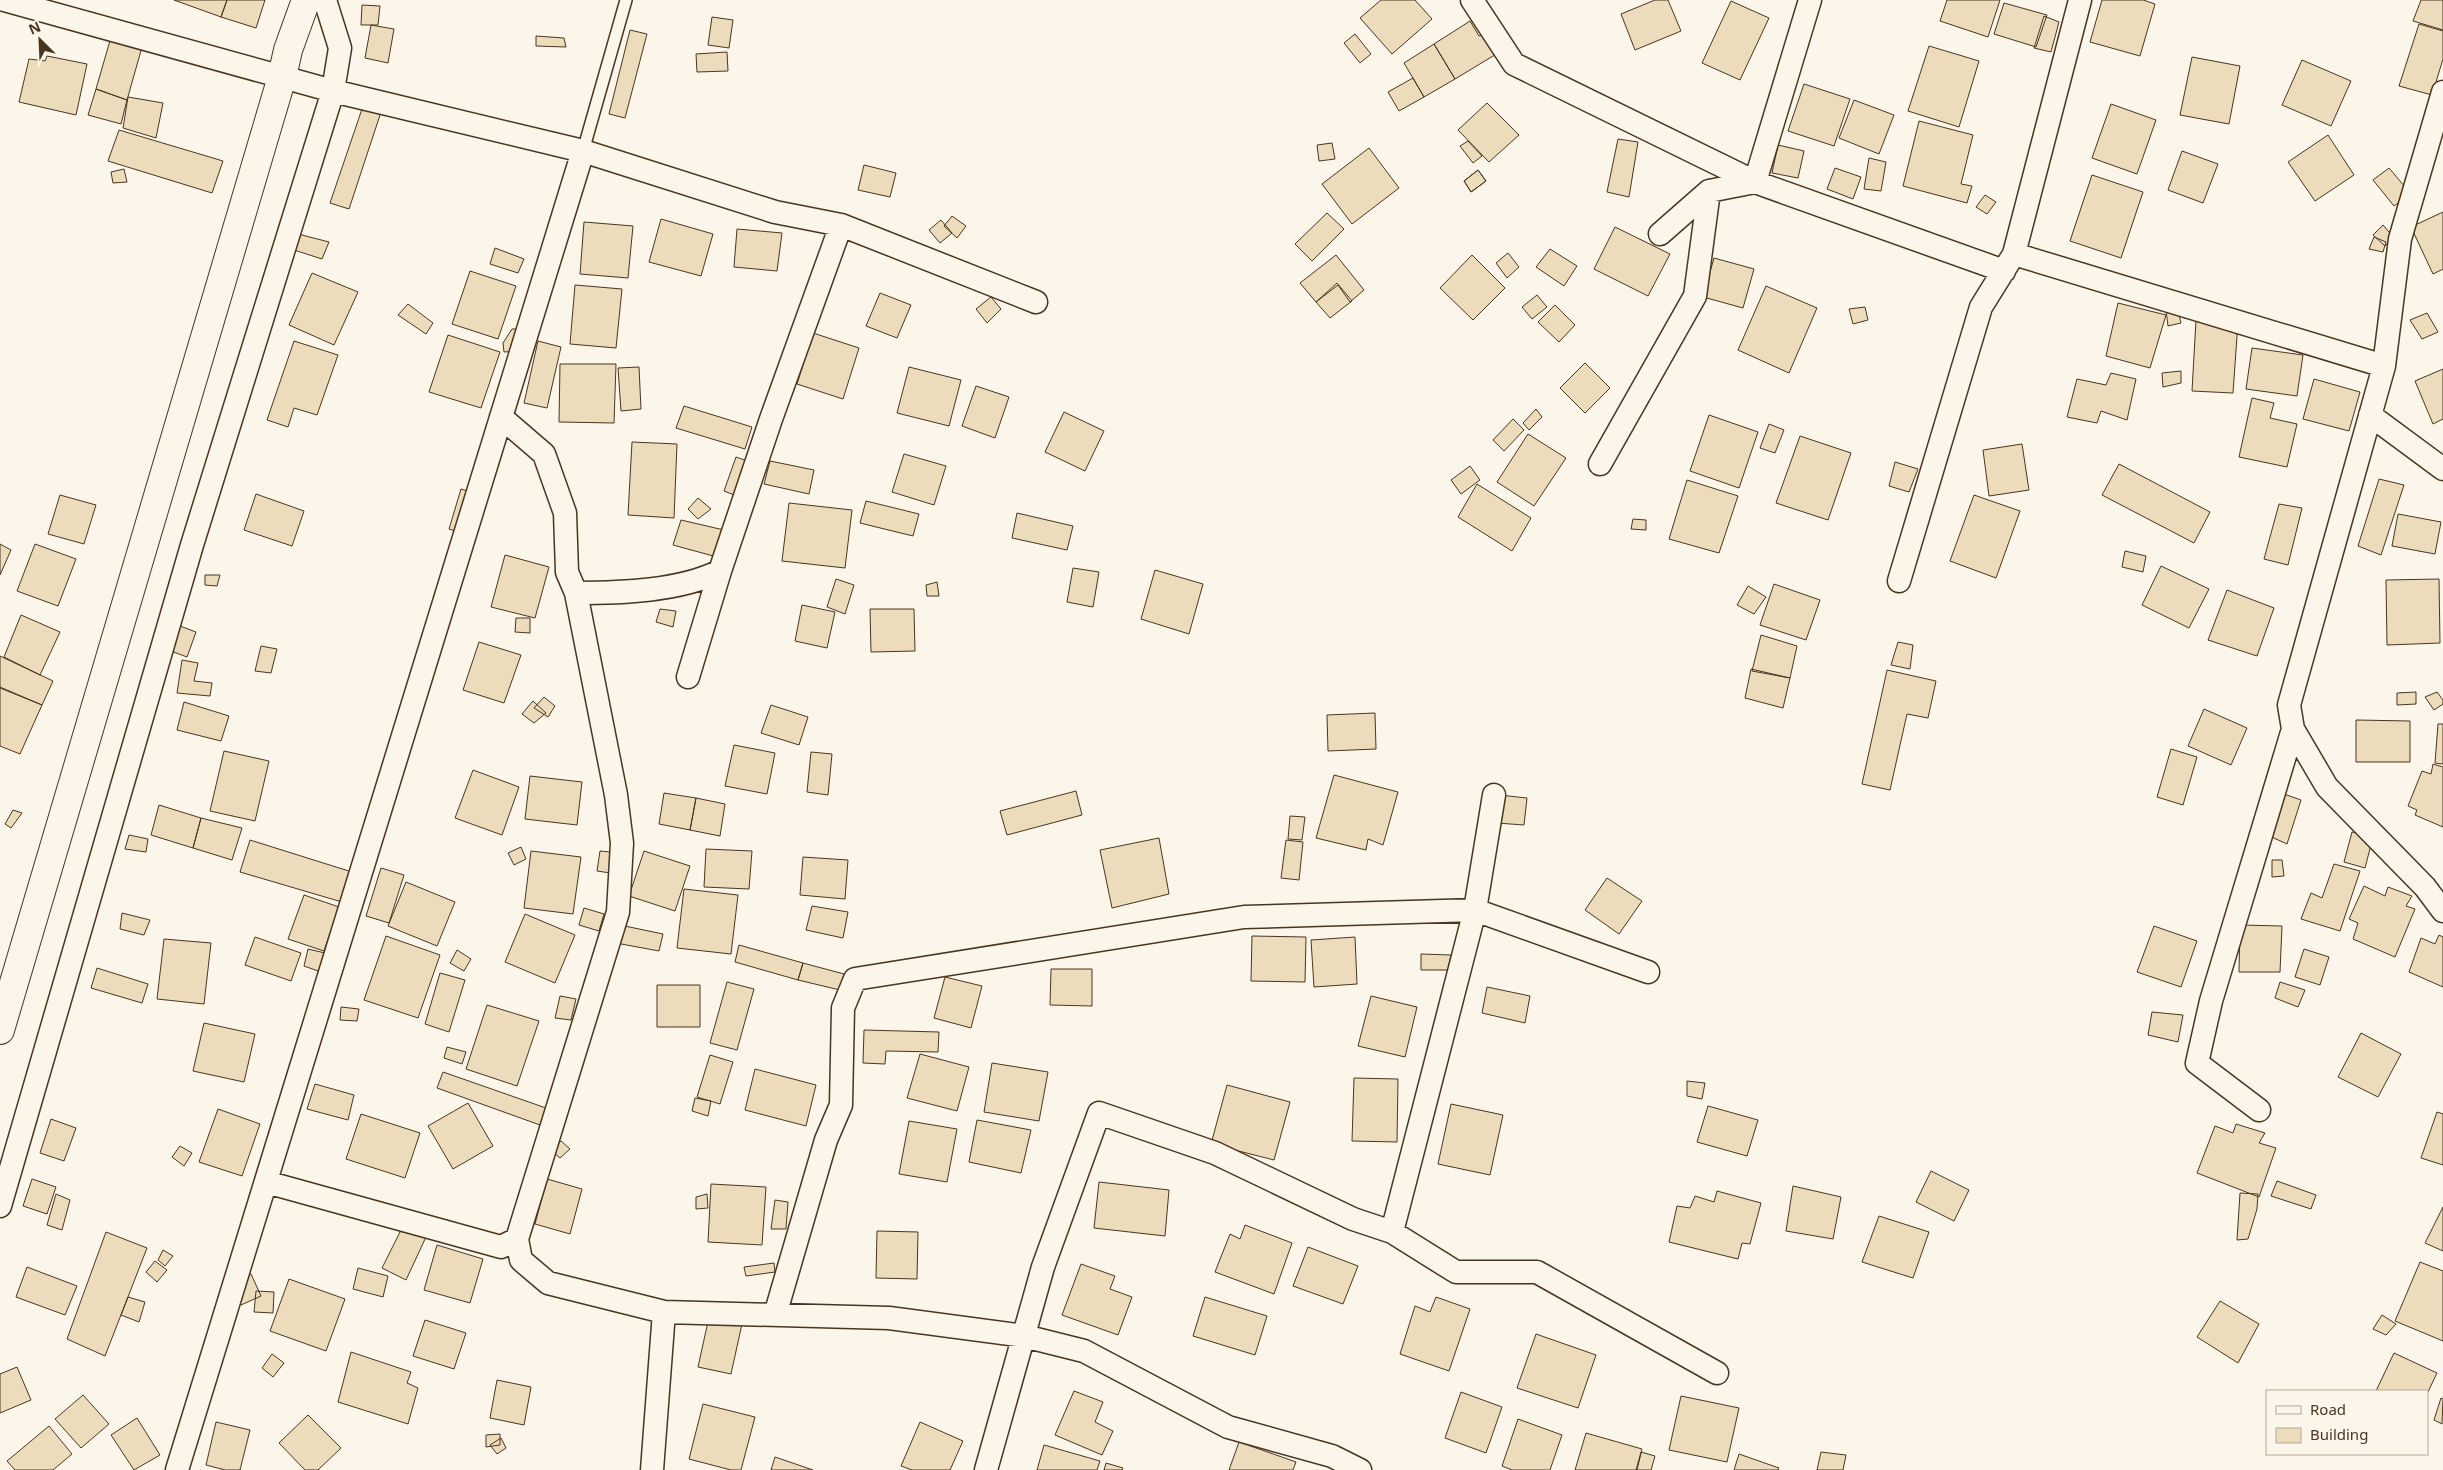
<svg xmlns="http://www.w3.org/2000/svg" width="2443" height="1470" viewBox="0 0 2443 1470" font-family="'Noto Sans',sans-serif">
  <style>
    .building { fill: #ecdcbc; stroke: #4a3520 }
    .lines { fill: none; stroke-linecap: round; stroke-linejoin: round }
    .lane-casing { stroke: #4a3520; stroke-width: 14 }
    .street-casing { stroke: #4a3520; stroke-width: 25 }
    .highway-casing { stroke: #4a3520; stroke-width: 30 }
    .lane { stroke: #fbf6e9; stroke-width: 11 }
    .street { stroke: #fbf6e9; stroke-width: 22 }
    .highway { stroke: #fbf6e9; stroke-width: 28 }
  </style>
  <rect width="100%" height="100%" fill="#fbf6e9"/>
  <!-- building -->
  <path class="building" d="M174,0h53l-6,17z
    M227,0h38l-9,28 -35,-11z
    M1381,0h34l17,19 -40,35 -32,-36z
    M1655,0h13l13,31 -46,19 -14,-36z
    M1947,0h53l-12,37 -48,-16z
    M2102,0h41l12,4 -15,52 -50,-14z
    M2421,0h22v30l-30,-9z
    M1731,1l38,17 -29,62 -38,-17z
    M2004,3l43,12 -11,32 -42,-13z
    M362,5l18,1 -2,19h-17z
    M2044,16l15,6 -8,30 -17,-4z
    M712,17l21,3 -4,28 -21,-3z
    M1470,21l9,15 13,-5 11,19 -48,29 -21,-35z
    M2419,24l24,7v28l-11,36 -33,-9z
    M371,25l23,4 -6,34 -23,-5z
    M630,30l17,4 -22,84 -16,-4z
    M1355,34l16,20 -11,9 -16,-20z
    M536,36l28,2 2,9 -30,-1z
    M111,37l31,10 -15,53 -31,-11z
    M1434,44l21,35 -31,18 -20,-34z
    M1929,46l50,15 -20,66 -51,-16z
    M727,52l1,19 -31,1 -1,-18z
    M47,56l40,8 -11,51 -57,-13 10,-43 16,2z
    M2192,57l48,9 -11,58 -49,-9z
    M2302,60l49,21 -20,45 -49,-21z
    M1413,78l11,19 -25,14 -11,-19z
    M1804,84l46,15 -16,47 -46,-15z
    M96,89l31,11 -6,24 -33,-9z
    M128,97l35,6 -7,35 -33,-10z
    M1854,100l40,15 -15,39 -40,-16z
    M1487,103l32,32 -30,27 -31,-32z
    M2111,104l45,16 -19,54 -45,-16z
    M363,106l18,6 -32,97 -19,-6z
    M1919,121l54,14 -12,49 11,2 -5,17 -64,-17z
    M119,130l104,31 -11,32 -104,-32z
    M2328,135l26,40 -39,26 -27,-39z
    M1618,139l20,3 -9,55 -22,-5z
    M1468,141l14,15 -9,7 -13,-17z
    M1332,143l3,16 -16,2 -2,-16z
    M1778,145l26,6 -6,27 -26,-5z
    M1369,148l30,40 -47,36 -30,-40z
    M2182,151l36,13 -15,39 -35,-13z
    M1869,158l17,4 -5,29 -17,-2z
    M864,165l32,8 -6,24 -32,-7z
    M1835,168l26,9 -8,22 -26,-10z
    M2389,168l22,26 -17,12 -21,-26z
    M124,169l3,13 -14,1 -2,-11z
    M1478,170l8,11 -15,11 -7,-11z
    M1478,170l8,11 -15,11 -7,-11z
    M2092,175l51,17 -22,66 -51,-17z
    M1985,195l11,7 -9,12 -11,-7z
    M2443,212v57l-10,5 -22,-47z
    M1327,213l17,16 -32,32 -17,-17z
    M952,216l14,10 -9,12 -13,-12z
    M661,219l52,15 -12,42 -52,-14z
    M941,220l11,13 -12,10 -11,-13z
    M584,222l49,4 -5,52 -48,-4z
    M2383,225l11,13 -9,8 -12,-11z
    M1615,227l55,27 -22,42 -54,-27z
    M737,229l45,4 -5,38 -43,-4z
    M298,234l31,8 -7,17 -28,-9z
    M2374,237l12,5 -3,10 -14,-3z
    M495,248l29,11 -6,14 -28,-9z
    M1550,249l27,17 -13,20 -28,-19z
    M1508,253l11,14 -12,11 -11,-15z
    M1336,255l28,35 -14,12 -12,-17 -22,17 -16,-19z
    M1472,255l33,33 -32,32 -33,-32z
    M1714,258l40,11 -11,39 -40,-11z
    M470,271l46,15 -18,53 -46,-15z
    M312,273l46,19 -24,53 -45,-20z
    M1337,283l15,18 -22,17 -14,-16z
    M575,285l47,4 -6,59 -46,-4z
    M1766,286l51,22 -28,65 -51,-23z
    M880,293l31,12 -14,33 -31,-12z
    M1537,295l10,12 -15,12 -10,-12z
    M991,297l10,12 -14,14 -11,-14z
    M2118,303l48,12 -16,53 -44,-12z
    M408,304l25,19 -7,11 -28,-19z
    M1555,305l20,20 -16,17 -21,-20z
    M1865,307l3,13 -15,4 -4,-15z
    M2166,310h12l3,13 -13,3z
    M2427,313l11,19 -16,7 -12,-19z
    M2196,320l42,2 -5,71 -41,-2z
    M512,329h6v22l-14,1 -1,-9z
    M813,333l46,15 -16,51 -46,-15z
    M448,335l52,17 -19,56 -52,-16z
    M294,341l44,14 -21,60 -23,-7 -6,19 -21,-7z
    M538,341l23,6 -14,61 -23,-5z
    M2252,348l51,7 -6,41 -51,-7z
    M1585,363l25,25 -25,25 -25,-25z
    M560,364h56l-2,59 -55,-1z
    M639,367l2,42 -20,2 -3,-43z
    M909,367l52,13 -12,46 -52,-13z
    M2443,369v50l-10,5 -18,-43z
    M2181,371v12l-18,4 -1,-14z
    M2111,373l25,6 -9,41 -26,-9 -4,12 -30,-6 10,-38 29,6z
    M2314,379l46,13 -11,39 -46,-12z
    M976,386l33,11 -14,41 -33,-12z
    M2252,398l22,5 -4,15 27,6 -10,43 -48,-10z
    M684,406l68,21 -7,22 -69,-21z
    M1536,409l6,8 -13,13 -6,-7z
    M1064,412l40,19 -19,40 -40,-19z
    M1709,415l49,17 -19,56 -49,-17z
    M1513,419l11,11 -20,21 -11,-11z
    M1769,424l15,6 -9,23 -15,-5z
    M1528,434l38,24 -32,48 -37,-24z
    M1800,436l51,17 -23,67 -52,-17z
    M632,442l45,2 -3,74 -46,-3z
    M2022,444l7,46 -40,6 -6,-46z
    M904,454l42,12 -12,39 -42,-13z
    M736,457l17,6 -11,35 -18,-7z
    M770,461l44,9 -5,24 -45,-10z
    M1895,462l23,7 -9,23 -20,-6z
    M2119,464l91,48 -16,31 -92,-48z
    M1470,466l10,14 -19,14 -10,-14z
    M2379,479l25,6 -23,70 -23,-9z
    M1687,480l51,16 -19,57 -50,-14z
    M1477,484l54,34 -19,33 -54,-34z
    M461,489l14,4 -11,41 -15,-5z
    M256,494l48,17 -12,35 -48,-16z
    M60,495l36,10 -12,39 -36,-10z
    M1974,495l46,16 -24,67 -46,-17z
    M698,498l13,11 -13,10 -10,-10z
    M866,501l53,13 -6,22 -53,-13z
    M789,503l63,7 -7,58 -63,-7z
    M2279,504l23,4 -14,57 -24,-6z
    M1017,513l56,13 -6,24 -55,-12z
    M2398,514l43,8 -6,32 -43,-8z
    M1633,519l13,1v10l-15,-1z
    M681,520l43,10 -7,27 -44,-12z
    M0,544l11,6 -11,25z
    M35,544l41,15 -18,47 -41,-15z
    M2125,551l21,5 -3,16 -21,-5z
    M505,555l44,12 -14,51 -44,-11z
    M2161,566l48,23 -20,39 -47,-23z
    M1073,568l26,4 -6,35 -26,-5z
    M1155,570l48,14 -14,50 -48,-15z
    M205,575h15l-3,11 -12,-1z
    M836,579l18,6 -9,29 -18,-7z
    M2439,579l1,64 -53,2 -1,-65z
    M937,582l2,14h-12l-1,-11z
    M1774,584l46,16 -14,40 -46,-15z
    M1748,586l18,11 -12,17 -17,-9z
    M2227,590l47,18 -17,48 -49,-16z
    M802,605l33,7 -8,36 -32,-7z
    M660,609l16,2 -3,16 -17,-5z
    M870,609h44l1,42 -44,1z
    M21,615l39,17 -20,43 -36,-18z
    M516,618h14v15l-15,-1z
    M180,626l16,6 -9,25 -16,-6z
    M1761,635l36,11 -7,32 -38,-7z
    M479,642l42,13 -17,48 -41,-13z
    M1898,642l15,3 -3,24 -19,-4z
    M261,646l16,3 -6,24 -16,-2z
    M0,656l53,25 -11,24 -42,-18z
    M182,660l16,3 -4,18 18,2 -2,13 -33,-3z
    M1751,669l39,9 -7,30 -38,-10z
    M1887,670l49,11 -8,37 -21,-4 -17,76 -28,-6z
    M0,688l42,17 -22,49 -20,-8z
    M2416,692v12l-19,1v-12z
    M2437,692l6,8v4l-9,6 -9,-13z
    M544,697l11,9 -7,11 -14,-9z
    M533,701l13,12 -12,10 -12,-9z
    M184,702l45,14 -8,25 -44,-11z
    M771,705l37,12 -9,28 -38,-12z
    M2204,709l43,19 -16,37 -43,-19z
    M1375,713l1,36 -48,2 -1,-36z
    M2356,720l54,1v41h-54z
    M2438,724h5v40l-8,-1z
    M734,745l41,8 -8,41 -42,-8z
    M2171,749l26,8 -14,48 -26,-8z
    M224,751l45,10 -14,60 -45,-10z
    M811,752l21,2 -4,41 -21,-3z
    M2433,764l10,3v60l-28,-12 2,-5 -9,-4 14,-35 9,3z
    M473,770l46,17 -17,48 -47,-17z
    M1334,775l64,17 -15,53 -15,-6 -2,11 -50,-12z
    M530,776l52,6 -5,43 -52,-6z
    M1076,791l6,24 -75,20 -7,-24z
    M664,793l32,5 -6,32 -31,-6z
    M2281,793l20,7 -14,44 -22,-10z
    M1499,795l28,3 -3,27 -27,-2z
    M696,798l29,6 -5,32 -30,-6z
    M159,805l42,13 -8,30 -42,-13z
    M13,810l9,3 -11,15 -6,-4z
    M1290,816l15,1 -3,23 -14,-1z
    M201,818l41,10 -10,32 -39,-12z
    M2352,832l21,5 -8,31 -21,-6z
    M129,835l19,4 -2,13 -21,-3z
    M1159,838l10,56 -57,14 -12,-58z
    M250,840l102,32 -10,30 -102,-30z
    M1286,840l17,2 -4,38 -18,-2z
    M521,847l5,12 -12,6 -6,-12z
    M706,849l46,2 -3,38 -45,-2z
    M531,851l50,6 -8,57 -49,-6z
    M600,851l21,2 -4,21 -20,-3z
    M644,851l46,15 -15,45 -46,-15z
    M803,857l45,3 -3,39 -45,-4z
    M2272,860h10l2,16 -12,1z
    M2334,864l26,7 -20,60 -39,-12 10,-26 11,5z
    M381,868l23,7 -15,48 -23,-7z
    M1607,878l35,23 -23,33 -34,-24z
    M406,882l49,20 -18,44 -49,-20z
    M2364,886l21,10 3,-9 24,9 -6,10 9,3 -20,48 -42,-18 5,-16 -9,-4z
    M684,889l54,6 -7,59 -54,-6z
    M304,895l35,12 -15,44 -36,-12z
    M812,906l36,6 -5,26 -37,-8z
    M584,908l20,6 -5,17 -20,-6z
    M122,913l28,7 -6,15 -24,-6z
    M525,914l50,21 -20,48 -50,-21z
    M620,925l43,9 -4,17 -43,-8z
    M2240,925l42,1 -2,46h-41z
    M2154,926l43,15 -16,46 -44,-15z
    M2439,935l4,2v50l-34,-15 12,-34 14,6z
    M386,936l54,19 -22,63 -54,-18z
    M1252,936l54,1 -1,45 -54,-1z
    M255,937l46,16 -10,28 -46,-16z
    M1355,937l2,47 -43,3 -3,-47z
    M164,939l47,4 -7,61 -47,-5z
    M739,945l64,18 -5,17 -63,-18z
    M308,949l17,4 -4,19 -17,-6z
    M2304,949l25,8 -9,28 -25,-8z
    M457,950l14,9 -7,12 -14,-8z
    M1421,954l30,1 -3,15h-27z
    M803,963l41,11 -4,16 -42,-10z
    M97,968l51,16 -6,19 -51,-15z
    M1051,969h41v37l-42,-1z
    M440,973l25,7 -16,52 -24,-8z
    M945,977l37,9 -11,42 -37,-10z
    M727,982l27,7 -17,61 -27,-7z
    M2280,982l25,8 -7,17 -23,-9z
    M657,985h43v42h-43z
    M1487,987l43,9 -5,27 -43,-10z
    M560,996l16,3 -5,21 -16,-2z
    M1371,996l46,11 -12,50 -47,-11z
    M487,1005l52,16 -22,65 -51,-17z
    M341,1007l18,2 -2,12 -17,-1z
    M2152,1012l31,3 -5,27 -30,-7z
    M204,1023l51,11 -11,48 -51,-11z
    M864,1030l75,2 -1,20 -52,-1 -1,13 -22,-1z
    M2361,1033l40,21 -23,43 -40,-20z
    M447,1047l19,5 -4,12 -18,-6z
    M920,1054l49,13 -12,44 -50,-13z
    M710,1055l23,7 -13,42 -23,-7z
    M992,1063l56,9 -9,49 -55,-9z
    M755,1069l61,16 -10,41 -61,-16z
    M443,1072l103,36 -6,17 -103,-37z
    M1354,1078l44,1 -1,63 -45,-1z
    M1687,1081l18,2 -3,16 -15,-3z
    M315,1084l39,11 -6,25 -41,-11z
    M1227,1085l63,17 -16,58 -63,-16z
    M695,1098l16,3 -3,15 -16,-5z
    M468,1103l25,43 -40,23 -25,-43z
    M1451,1104l52,11 -13,60 -52,-11z
    M1708,1106l50,14 -11,36 -50,-14z
    M218,1109l42,15 -18,52 -43,-14z
    M2437,1112l6,2v51l-22,-7z
    M361,1114l59,19 -15,45 -59,-19z
    M51,1119l25,9 -12,33 -24,-8z
    M977,1120l54,10 -10,43 -52,-11z
    M909,1121l48,8 -10,53 -48,-8z
    M2236,1124l29,9 -6,10 17,5 -17,49 -62,-24 18,-47 18,7z
    M561,1141l9,8 -10,9 -9,-8z
    M180,1146l12,7 -8,13 -12,-9z
    M1931,1171l38,19 -15,31 -38,-19z
    M32,1179l24,8 -9,27 -24,-8z
    M547,1179l35,10 -12,45 -35,-10z
    M2277,1181l39,14 -5,14 -40,-13z
    M1099,1182l70,8 -4,46 -71,-8z
    M711,1184l55,3 -4,58 -54,-3z
    M1793,1186l48,11 -8,42 -47,-8z
    M1717,1191l44,12 -11,41 -8,-1 -4,16 -69,-17 8,-36 13,2 5,-12 19,6z
    M2240,1193l18,1 -1,15 -9,30 -11,1z
    M56,1194l14,6 -8,30 -15,-5z
    M707,1194l1,14 -12,1v-12z
    M775,1200l13,2 -2,27h-15z
    M2443,1207v44l-18,-8z
    M1879,1216l50,16 -16,46 -51,-16z
    M1245,1225l47,18 -18,51 -59,-22 15,-38 10,5z
    M403,1226l23,11 -20,43 -24,-12z
    M877,1231l41,1 -1,47 -41,-1z
    M106,1232l41,16 -42,108 -38,-17z
    M437,1245l46,14 -13,44 -46,-13z
    M1308,1247l50,19 -15,38 -50,-18z
    M163,1250l10,6 -8,10 -7,-6z
    M155,1261l12,9 -10,12 -11,-10z
    M2420,1262l23,9v70l-48,-20z
    M774,1263l1,9 -29,4 -2,-9z
    M1081,1264l34,12 -5,13 22,8 -14,38 -56,-20z
    M27,1267l50,19 -12,29 -49,-18z
    M358,1268l30,8 -5,21 -30,-8z
    M251,1274l10,22 -20,9 -4,-8 6,-20z
    M289,1279l56,20 -19,52 -56,-20z
    M256,1291l18,1 -1,21 -19,-1z
    M128,1297l17,5 -6,20 -18,-7z
    M1205,1297l62,19 -12,39 -62,-19z
    M1436,1297l34,12 -21,62 -49,-17 15,-48 15,6z
    M2220,1301l39,23 -21,39 -41,-26z
    M2382,1315l14,9 -10,11 -13,-6z
    M709,1317l33,7 -11,50 -33,-7z
    M425,1320l41,13 -12,36 -41,-13z
    M1536,1334l60,21 -18,53 -61,-20z
    M351,1352l60,20 -4,11 11,5 -10,36 -70,-22z
    M2394,1353l43,20 -10,21v-3h-51z
    M272,1354l12,9 -11,14 -11,-9z
    M17,1367l14,33 -31,13v-39z
    M497,1380l34,7 -7,38 -34,-7z
    M1074,1391l29,11 -8,20 18,9 -11,24 -47,-20z
    M1461,1392l41,15 -16,46 -41,-15z
    M83,1395l26,29 -28,24 -26,-29z
    M1681,1396l58,12 -12,54 -58,-12z
    M2441,1398l2,1 -1,25 -8,-4z
    M703,1404l52,13 -14,53h-10l-42,-11z
    M308,1415l33,33 -23,22h-13l-26,-27z
    M137,1418l23,37 -26,15 -23,-35z
    M1518,1419l44,16 -12,35h-38l-10,-4z
    M216,1422l34,8 -10,40h-15l-19,-5z
    M920,1422l43,19 -13,29h-38l-11,-4z
    M49,1426l23,28 -19,16h-38l-8,-9z
    M1586,1433l56,16 -5,21h-62z
    M500,1434v11l-14,2v-12z
    M501,1438l5,10 -9,6 -7,-9z
    M1239,1442l57,20 -3,8h-64z
    M1044,1445l56,16 -3,9h-60z
    M1641,1452l14,4 -4,14h-15z
    M1821,1452l25,3 -3,15h-26z
    M1739,1454l40,14 -1,2h-44z
    M775,1457l38,13h-42z
    M1106,1463l17,5 -1,2h-18z"/>
  <g class="lines">
    <!-- lane casing -->
    <g class="lane-casing">
      <path id="lane" d="M583,151l43,-151"/>
    </g>
    <!-- street casing -->
    <g class="street-casing">
      <path id="street" d="M4,0l329,91 250,60 192,61 66,13 -70,194 -51,152c-40,20 -99,22 -144,22
        M1472,0l42,64 241,118 55,-182
        M2443,92l-43,147 -16,127 -95,339 4,24 34,58 98,100 18,24
        M841,225l195,77
        M1660,234l49,-43 46,-9 249,89
        M2014,254l370,112
        M2370,415l73,54
        M501,417l43,37 21,59 2,59 9,21 40,202 6,48 -4,69 -101,327 4,21 27,23 116,29 225,6 135,18 60,15 144,76 104,29 28,14
        M1600,464l95,-168 14,-105
        M1899,581l82,-274 33,-53 66,-254
        M688,677l32,-106
        M2259,1110l-62,-47 14,-62 82,-272
        M266,1182l235,65 16,-8
        M0,1206l192,-661 141,-454 7,-43 -15,-48
        M1392,1232l64,40h81l180,101
        M775,1315l51,-175 15,-35 2,-97 12,-29 389,-62 231,-7 173,62
        M177,1470l406,-1319
        M652,1470l12,-158
        M986,1470l57,-203 56,-154 116,40 138,66 39,13 83,-322 19,-115"/>
    </g>
    <!-- highway casing -->
    <g class="highway-casing">
      <path id="highway" d="M0,1030l282,-953 6,-27 18,-50"/>
    </g>
    <!-- lane -->
    <use href="#lane" class="lane"/>
    <!-- street -->
    <use href="#street" class="street"/>
    <!-- highway -->
    <use href="#highway" class="highway"/>
  </g>
  <!-- legend -->
  <rect x="2266" y="1390" width="162" height="65" fill="#fbf6e9" stroke="#b4a999"/>
  <rect x="2276" y="1406" width="25" height="8" fill="#fbf6e9" stroke="#b4a999"/>
  <text x="2310" y="1415" font-size="15" fill="#4a3520">Road</text>
  <rect x="2276" y="1428" width="25" height="15" fill="#ecdcbc" stroke="#b4a999"/>
  <text x="2310" y="1440" font-size="15" fill="#4a3520">Building</text>
  <!-- north arrow -->
  <g transform="translate(40 40) rotate(336)" stroke="#fbf6e9" stroke-width="4" paint-order="stroke">
  <path d="M0-4L9 19L0 12L-9 19Z" fill="#4a3520"/>
  <text y="-8" font-size="14" font-weight="bold" text-anchor="middle" fill="#4a3520">N</text>
  </g>
</svg>
